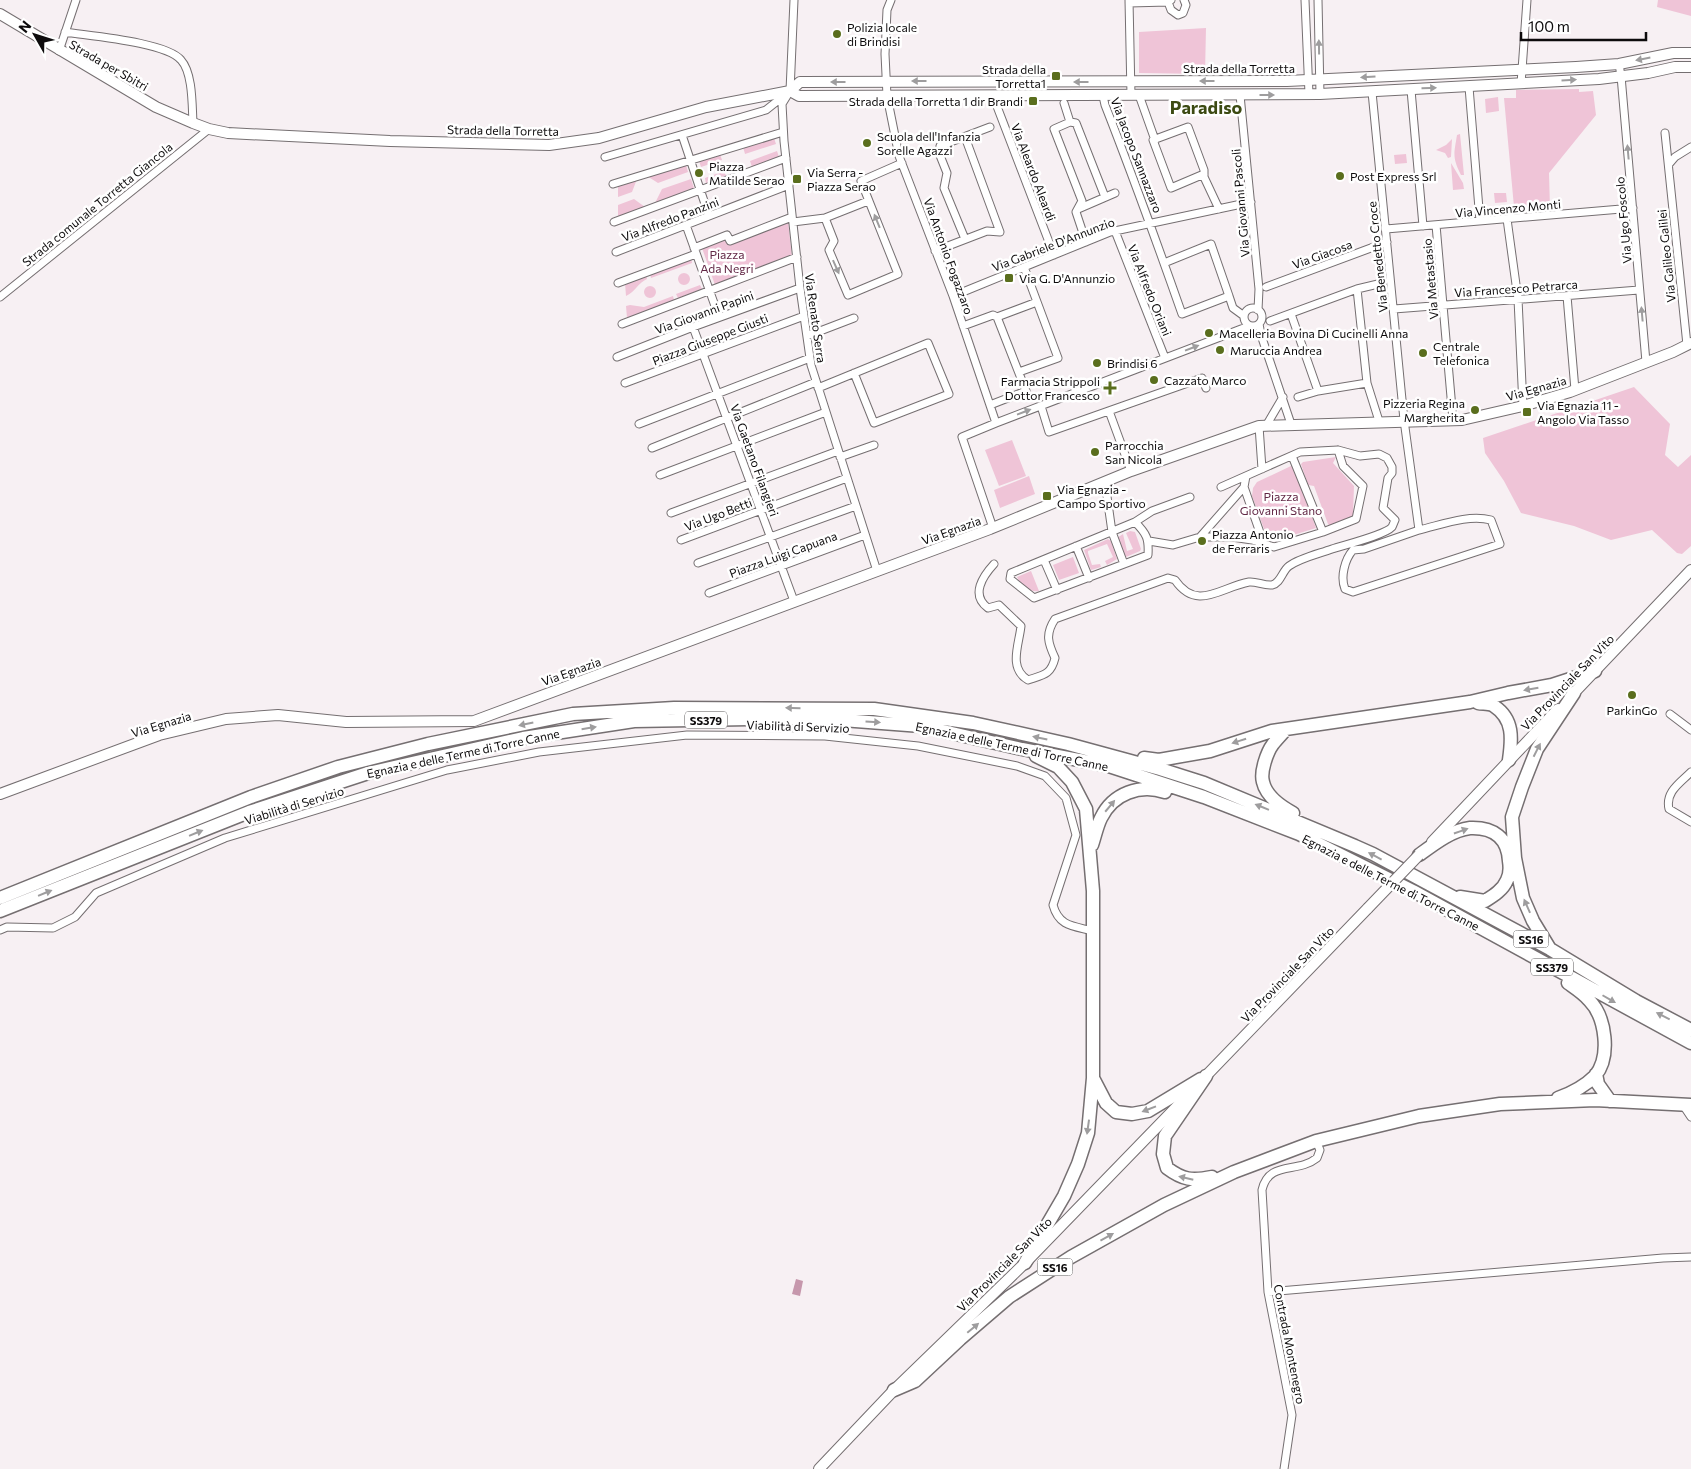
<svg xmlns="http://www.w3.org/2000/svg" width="1691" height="1469" viewBox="0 0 1691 1469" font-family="Commissioner,sans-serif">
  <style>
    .green { fill: #efc4d7 }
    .water { fill: #c697ac }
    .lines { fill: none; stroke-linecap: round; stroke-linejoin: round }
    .street-casing { stroke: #756f71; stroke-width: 9 }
    .secondary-casing { stroke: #756f71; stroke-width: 12 }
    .highway-casing { stroke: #756f71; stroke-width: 15 }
    .street { stroke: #fff; stroke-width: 7 }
    .secondary { stroke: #fff; stroke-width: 10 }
    .highway { stroke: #fff; stroke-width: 12 }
    .secondary-bridge-casing { stroke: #756f71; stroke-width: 12; stroke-linecap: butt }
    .secondary-bridge { stroke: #fff; stroke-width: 10 }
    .oneway { fill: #9e9d9e }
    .poi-dot { fill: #5a6e1d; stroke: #fff; stroke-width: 2 }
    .labels { text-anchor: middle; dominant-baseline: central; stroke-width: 5; stroke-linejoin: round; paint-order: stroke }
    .shield { fill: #fff; stroke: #565455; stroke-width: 1 }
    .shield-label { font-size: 11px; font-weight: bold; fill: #0d0b0c }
    .poi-label { font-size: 12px; fill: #0d0b0c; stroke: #fff; text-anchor: start }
    .street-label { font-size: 12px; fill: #0d0b0c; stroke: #fff }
    .park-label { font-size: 12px; fill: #622846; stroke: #fff }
    .district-label { font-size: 18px; font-weight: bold; fill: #3c4a12; stroke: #fff }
  </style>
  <rect width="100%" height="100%" fill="#f7f0f3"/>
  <!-- green -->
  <path class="green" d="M1658,0h33v16l-34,-9z
    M1206,28l-1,46 -66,-1v-41z
    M1579,89v3l14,-1 3,24 -47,58 1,35 -26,3v-5l-10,1 -10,-109h12v-8z
    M1498,97l1,14 -13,2 -1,-14z
    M1460,134l4,41h-3c-9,-18 -7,-21 -4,-40z
    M774,138l2,6 -31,10 -2,-7z
    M1452,139l-1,18 -3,1 -3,-5 -9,-3 10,-5z
    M777,151l2,6 -27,10 -2,-6z
    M720,154l2,6 -21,7 -2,-6z
    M1406,154l1,9 -12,1 -1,-9z
    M1451,163l12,20 1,6 -11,1z
    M686,165l2,7 -30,11 -11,-7z
    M724,171l2,5 -20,8 -1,-6z
    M637,179l-5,13 -14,5v-12z
    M691,179l3,9 -39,15 7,-14z
    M1494,193h12l1,9 -12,1z
    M634,199l11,8 -27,10v-12z
    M788,221l4,36 -77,28 -13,-37 25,-9z
    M691,258l1,5 -41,15 -1,-4z
    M678 279a6 6 0 1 1 12 0a6 6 0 1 1-12 0Z
    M646,275l1,4c-9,4 -12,13 -21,17l-1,-13z
    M700,285l2,4 -24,9 -2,-4z
    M644 292a6 6 0 1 1 12 0a6 6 0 1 1-12 0Z
    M673,296l1,4 -47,18 -1,-12 4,-1 14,2z
    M1634,387l36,37 -5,31 13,12 13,-12v91l-9,8 -5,-1 -25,-23 -41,10 -37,-14 -53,-13 -17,-32 -19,-28 -2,-15z
    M1012,440l14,36 -27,10 -14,-36z
    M1336,457l-3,6 21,23 -1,28 -1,3 -22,9 -2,-2 -14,-38 -6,-1 -7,-21 2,-2z
    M1291,466h3l22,62 -42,13 -7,-4 -15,-41 1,-8 4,-6z
    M1029,476l6,18 -35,14 -6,-18z
    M1130,531l5,1 6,17 -1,2 -14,6 -2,-1 -7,-18 6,-4 4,17 6,-2 -7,-16z
    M1108,539l3,2 6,18 -10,6 -2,-4 8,-4 -6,-13 -19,7v2l4,12 8,-1 1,3 -10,3 -7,-20z
    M1073,557l6,16 -20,7 -6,-15z
    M1031,571l8,20c-8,2 -19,-6 -22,-14z"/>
  <!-- water -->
  <path class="water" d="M796,1279l7,2 -3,15 -8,-2z"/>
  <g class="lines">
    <!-- street casing -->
    <g class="street-casing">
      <path id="street" d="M891,0l-4,10 -2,44 2,42 12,60 54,140 43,127
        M1129,0l2,95
        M1305,0l4,94
        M1318,0l2,94
        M1168,2l3,8 7,5 5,-2 3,-8 -2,-5
        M1129,3l39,-1 3,-2
        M65,32c25,4 101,10 116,28 12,13 11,46 12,63
        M59,51l17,-51
        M1619,64l2,12 25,286
        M1521,84l6,-84
        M1469,87l11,134
        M1411,90l12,136
        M790,91l-8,13 2,37 16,147 11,77 66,206
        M1372,92l32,328 15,110 -55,19 -11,1c-8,9 -13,27 -8,39l8,3 147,-48 -9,-24c-23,-6 -50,5 -72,10
        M1139,95l16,45
        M1240,95l19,194 -1,21
        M993,96l61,159
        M1103,96l2,9c27,69 52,138 77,209l47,-18 -18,-52 -47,19
        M1064,103l6,19 -16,7 28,72 -6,11 10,30
        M1070,122l6,1 29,74
        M1665,133l22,212
        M682,135l27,81
        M605,157l161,-47 24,-19 4,-91
        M1669,164l6,-7 16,-10
        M1204,174l-33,14 -18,-48 35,-13 16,43v7l15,32
        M613,184l170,-52
        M868,201l-43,17 9,23 -5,9 19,45 50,-21 -37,-93 41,-18
        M1078,209l37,-16
        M1507,219l11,80 5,107
        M614,222l172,-64
        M793,222l32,-4
        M686,225l33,92
        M1436,225l17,195
        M1386,229l247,-21
        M1115,231l50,127
        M965,239l-21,-51 3,-15 -8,-20 1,-7 50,-19
        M694,248l33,-13 3,6 62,-24
        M935,251l52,-20 13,1 -35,-95
        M616,252l173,-67
        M618,283l78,-29
        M1266,287l121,-45
        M1357,289l10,94 12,38
        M953,296l157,-64 141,-30
        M1229,296l4,12 11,8
        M1567,296l8,94
        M0,297l209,-168
        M1244 317a9 9 0 1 1 18 0a9 9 0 1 1-18 0Z
        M1394,309l245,-19
        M1291,314l27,77
        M1270,321l87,-32 21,-5
        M622,324l175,-67
        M1259,324l2,11 30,89
        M963,326l30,-11 4,2
        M693,327l101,274
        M807,336l47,-18
        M617,357l76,-30 107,-39
        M1019,372l39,-14 -34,-91
        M625,383l179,-67
        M818,388l110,-45 21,51 -75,29 -20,-50
        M1298,397l20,-6 49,-8
        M990,405l36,-14 -29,-74 40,-15
        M1041,406l8,26 153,-54 4,10
        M1109,411l22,60
        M639,424l171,-66
        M1259,426l3,43
        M1266,426l17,-29
        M652,448l164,-66
        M1292,456l31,76
        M840,457l34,-12
        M660,475l166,-63
        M1105,482l7,50 12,32
        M1244,487l20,57
        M671,513l167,-62
        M1135,522c12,12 14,17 13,33l-114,43 -24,-19 1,-6z
        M1135,522l17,-11 38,-14
        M993,528l-31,-91 34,-14 253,-97
        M1200,537h32l20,3 22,7 49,-15 33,-13 7,-33 -20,-20 -5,-16
        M681,540l166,-62
        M1149,541l24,4 27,-8 44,-50 2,-11
        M1076,546l13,32
        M1044,560l13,30
        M698,563l158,-57
        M994,564c-11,12 -24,31 -6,44l11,-3 22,21c-2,19 -13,42 7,54 15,-5 23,-5 27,-22 -7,-15 -10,-24 0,-39l113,-41 7,2c22,32 46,7 74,2 7,-1 15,4 23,3 9,-2 10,-14 17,-19 11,-8 29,-12 43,-17 12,-4 53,-14 60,-22 1,-2 2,-5 3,-7l-12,-12 5,-30 4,-5v-6l-5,-9 -8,-4 -19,2 -22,-6 -38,2 -79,35
        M709,593l156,-58
        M1670,714l21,16
        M1691,772c-11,11 -26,20 -22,37l22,13
        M0,930l7,-3 46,1 22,-11 21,-24 129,-55 222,-68 92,-18 148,-17 138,1 93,10 99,20 28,10 21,22 10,37 -23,70c6,22 21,21 40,26
        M1683,1105l8,12
        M1268,1292l395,-34 28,-1
        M1284,1469l8,-54 -24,-123 -6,-102c7,-30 35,-16 55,-32l3,-8 -4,-9"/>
    </g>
    <!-- secondary casing -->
    <g class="secondary-casing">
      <path id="secondary" d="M0,14l156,93 37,16 16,6 19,4 162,8 159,4 50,-7 107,-31 84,-16 10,-9 487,-1 289,-14 43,-3 54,-11h18
        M790,91l9,5 521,-2 279,-15 49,-6 27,-6h16
        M1570,697l121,-127
        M0,794l159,-59 67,-16 52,-4 68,7 128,-1 516,-192 141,-58 128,-45 203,-6 61,-14 47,-14 103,-40 18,-9
        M1432,842l126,-133
        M1202,1080l166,-172
        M819,1469l75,-79 131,-127 165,-170"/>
    </g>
    <!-- highway casing -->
    <g class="highway-casing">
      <path id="highway" d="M1478,703c5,1 12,0 16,3 20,13 18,33 15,54
        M1286,729c-4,5 -9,10 -13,15 -6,8 -13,28 -10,38 3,14 19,25 30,31
        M1144,758l15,2 51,-9 62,-20 198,-29 38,-9 44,-8 43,-14
        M1092,845c3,-9 5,-19 9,-27 12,-25 39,-34 64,-26
        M1419,855c15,-11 33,-25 51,-27 24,-1 38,10 39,33 1,6 1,13 -2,19 -4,10 -14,16 -22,21l-25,-4
        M0,898l251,-101 87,-30 90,-23 145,-30 101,-6 200,1 99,14 95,21 92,25 44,14 151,63 18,8 177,95 86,52 55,29
        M0,911l249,-99 119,-39 155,-35 111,-17 182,-3 105,8 101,23 87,17 95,31 95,37 114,57 278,152
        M1550,949l-17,-28 -10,-23 -8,-40 -3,-41 10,-30 15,-38 37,-56
        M1596,1074l2,10 12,17
        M1206,1076l-41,60 -2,18 4,14c16,12 25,13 45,9
        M1093,1078l13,25 10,9 16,2 16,-3 53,-32
        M1558,1098c14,-5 26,-11 37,-22 16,-19 11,-59 -6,-76 -6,-7 -14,-12 -21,-17
        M1025,1263l39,-67 14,-32 10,-31 5,-55v-187l-7,-82 -14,-27 -14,-15 -22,-11
        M894,1390l21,-9 45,-42 49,-42 62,-40 93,-52 70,-33 82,-31 103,-25 81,-12 95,-4 96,5"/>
    </g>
    <!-- street -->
    <use href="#street" class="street"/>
    <!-- secondary -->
    <use href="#secondary" class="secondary"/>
    <!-- highway -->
    <use href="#highway" class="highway"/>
    <!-- secondary-bridge casing -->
    <g class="secondary-bridge-casing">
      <path id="secondary-bridge" d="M1368,908l51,-53"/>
    </g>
    <!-- secondary-bridge -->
    <use href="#secondary-bridge" class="secondary-bridge"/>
  </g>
  <!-- one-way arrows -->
  <defs><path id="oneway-solid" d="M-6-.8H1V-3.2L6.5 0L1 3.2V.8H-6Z" transform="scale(1.25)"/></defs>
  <g class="oneway">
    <use href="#oneway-solid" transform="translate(1319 47) rotate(-91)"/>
    <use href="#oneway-solid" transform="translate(1643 59) rotate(169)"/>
    <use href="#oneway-solid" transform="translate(1368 77) rotate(177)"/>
    <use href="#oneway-solid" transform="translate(1569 80) rotate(-3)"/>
    <use href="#oneway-solid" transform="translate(919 81) rotate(-180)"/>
    <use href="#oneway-solid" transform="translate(1207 81) rotate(180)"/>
    <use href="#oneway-solid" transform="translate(838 82) rotate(180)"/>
    <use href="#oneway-solid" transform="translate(1081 82) rotate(180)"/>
    <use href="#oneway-solid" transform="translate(1429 88) rotate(-2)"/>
    <use href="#oneway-solid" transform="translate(1267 95)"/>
    <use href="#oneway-solid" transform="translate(1628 152) rotate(-95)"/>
    <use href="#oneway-solid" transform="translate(877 221) rotate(-112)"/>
    <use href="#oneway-solid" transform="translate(836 267) rotate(66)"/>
    <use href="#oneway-solid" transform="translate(1642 314) rotate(-95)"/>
    <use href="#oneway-solid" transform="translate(1192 348) rotate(-21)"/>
    <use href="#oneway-solid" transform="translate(1024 412) rotate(-21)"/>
    <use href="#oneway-solid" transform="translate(1531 689) rotate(170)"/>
    <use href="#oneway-solid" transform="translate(793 708) rotate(-179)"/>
    <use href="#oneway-solid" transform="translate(873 722) rotate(4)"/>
    <use href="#oneway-solid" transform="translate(526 724) rotate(168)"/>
    <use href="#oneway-solid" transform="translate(589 728) rotate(-9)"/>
    <use href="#oneway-solid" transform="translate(1040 738) rotate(-168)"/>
    <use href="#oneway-solid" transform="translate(1239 741) rotate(162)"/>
    <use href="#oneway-solid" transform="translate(1537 750) rotate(-63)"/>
    <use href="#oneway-solid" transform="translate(1110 806) rotate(-50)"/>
    <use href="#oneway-solid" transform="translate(1262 807) rotate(-158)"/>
    <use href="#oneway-solid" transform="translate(1461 831) rotate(-19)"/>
    <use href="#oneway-solid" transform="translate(196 833) rotate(-22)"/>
    <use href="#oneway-solid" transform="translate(1375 856) rotate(-152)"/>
    <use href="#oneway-solid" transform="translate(45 893) rotate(-22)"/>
    <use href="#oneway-solid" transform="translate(1527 906) rotate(-114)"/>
    <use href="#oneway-solid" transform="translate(1609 999) rotate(30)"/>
    <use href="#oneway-solid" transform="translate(1663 1016) rotate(-153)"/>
    <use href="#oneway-solid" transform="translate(1149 1109) rotate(159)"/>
    <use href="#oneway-solid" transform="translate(1088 1127) rotate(98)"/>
    <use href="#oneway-solid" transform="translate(1186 1178) rotate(-167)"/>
    <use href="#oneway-solid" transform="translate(1107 1237) rotate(-29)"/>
    <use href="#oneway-solid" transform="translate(973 1328) rotate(-40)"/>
  </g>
  <!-- markers -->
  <g class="poi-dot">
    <circle cx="837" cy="34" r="5"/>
    <rect x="1051" y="71" width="10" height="10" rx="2.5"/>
    <rect x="1028" y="96" width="10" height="10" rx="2.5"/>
    <circle cx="867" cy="143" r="5"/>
    <circle cx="699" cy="173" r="5"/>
    <circle cx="1340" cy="176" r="5"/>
    <rect x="792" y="174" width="10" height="10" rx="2.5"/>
    <rect x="1004" y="273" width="10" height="10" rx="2.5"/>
    <circle cx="1209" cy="333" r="5"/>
    <circle cx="1220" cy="350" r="5"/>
    <circle cx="1423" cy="353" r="5"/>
    <circle cx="1097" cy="363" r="5"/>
    <circle cx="1154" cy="380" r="5"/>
    <path d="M1107.5 380.5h5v5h5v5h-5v5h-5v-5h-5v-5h5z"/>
    <circle cx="1475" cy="410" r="5"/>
    <rect x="1522" y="407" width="10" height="10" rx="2.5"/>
    <circle cx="1095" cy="452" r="5"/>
    <rect x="1042" y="491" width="10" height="10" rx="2.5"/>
    <circle cx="1202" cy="541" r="5"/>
    <circle cx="1632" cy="695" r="5"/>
  </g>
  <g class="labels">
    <!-- shield labels -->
    <g class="shield">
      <rect x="685" y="711.5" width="42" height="17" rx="4"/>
      <rect x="1513.5" y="930.5" width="35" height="17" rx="4"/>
      <rect x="1531" y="958.5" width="42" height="17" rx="4"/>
      <rect x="1037.5" y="1258.5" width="35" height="17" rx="4"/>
    </g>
    <g class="shield-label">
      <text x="706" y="720">SS379</text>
      <text x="1531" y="939">SS16</text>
      <text x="1552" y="967">SS379</text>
      <text x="1055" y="1267">SS16</text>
    </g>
    <!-- poi labels -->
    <g class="poi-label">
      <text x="847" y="27">Polizia locale<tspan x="847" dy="14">di Brindisi</tspan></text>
      <text x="1046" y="69" text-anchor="end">Strada della<tspan x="1046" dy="14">Torretta1</tspan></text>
      <text x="1023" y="101" text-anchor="end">Strada della Torretta 1 dir Brandi</text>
      <text x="877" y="136">Scuola dell'Infanzia<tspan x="877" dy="14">Sorelle Agazzi</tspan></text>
      <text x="709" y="166">Piazza<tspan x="709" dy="14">Matilde Serao</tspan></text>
      <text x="807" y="172">Via Serra -<tspan x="807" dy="14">Piazza Serao</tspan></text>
      <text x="1350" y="176">Post Express Srl</text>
      <text x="1019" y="278">Via G. D'Annunzio</text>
      <text x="1219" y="333">Macelleria Bovina Di Cucinelli Anna</text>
      <text x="1433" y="346">Centrale<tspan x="1433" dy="14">Telefonica</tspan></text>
      <text x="1230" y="350">Maruccia Andrea</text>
      <text x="1107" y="363">Brindisi 6</text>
      <text x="1164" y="380">Cazzato Marco</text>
      <text x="1100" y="381" text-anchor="end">Farmacia Strippoli<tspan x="1100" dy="14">Dottor Francesco</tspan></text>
      <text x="1465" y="403" text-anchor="end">Pizzeria Regina<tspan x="1465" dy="14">Margherita</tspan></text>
      <text x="1537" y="405">Via Egnazia 11 -<tspan x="1537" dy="14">Angolo Via Tasso</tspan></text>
      <text x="1105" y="445">Parrocchia<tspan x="1105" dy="14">San Nicola</tspan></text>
      <text x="1057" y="489">Via Egnazia -<tspan x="1057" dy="14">Campo Sportivo</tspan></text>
      <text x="1212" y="534">Piazza Antonio<tspan x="1212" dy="14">de Ferraris</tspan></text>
      <text x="1632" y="710" text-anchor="middle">ParkinGo</text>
    </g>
    <!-- street labels -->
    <g class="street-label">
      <text transform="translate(109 65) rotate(30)">Strada per Sbitri</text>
      <text x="1239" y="68">Strada della Torretta</text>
      <text transform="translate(503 130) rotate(1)">Strada della Torretta</text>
      <text transform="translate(1137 155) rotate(69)">Via Jacopo Sannazzaro</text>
      <text transform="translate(1034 172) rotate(69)">Via Aleardo Aleardi</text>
      <text transform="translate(1240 203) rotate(-95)">Via Giovanni Pascoli</text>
      <text transform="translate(97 204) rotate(-39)">Strada comunale Torretta Giancola</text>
      <text transform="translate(1508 208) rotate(-5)">Via Vincenzo Monti</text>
      <text transform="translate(670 219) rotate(-21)">Via Alfredo Panzini</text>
      <text transform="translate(1623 220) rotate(-95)">Via Ugo Foscolo</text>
      <text transform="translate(1053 244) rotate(-21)">Via Gabriele D'Annunzio</text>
      <text transform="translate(1322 254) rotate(-20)">Via Giacosa</text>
      <text transform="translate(949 256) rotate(70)">Via Antonio Fogazzaro</text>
      <text transform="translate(1666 256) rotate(-96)">Via Galileo Galilei</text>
      <text transform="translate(1377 257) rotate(-96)">Via Benedetto Croce</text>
      <text transform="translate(1430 279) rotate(-95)">Via Metastasio</text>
      <text transform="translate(1516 288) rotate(-4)">Via Francesco Petrarca</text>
      <text transform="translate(1150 290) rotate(68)">Via Alfredo Oriani</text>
      <text transform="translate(704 312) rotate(-20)">Via Giovanni Papini</text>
      <text transform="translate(816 318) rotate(82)">Via Renato Serra</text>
      <text transform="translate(710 339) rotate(-21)">Piazza Giuseppe Giusti</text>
      <text transform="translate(1536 388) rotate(-16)">Via Egnazia</text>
      <text transform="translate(755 460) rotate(70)">Via Gaetano Filangieri</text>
      <text transform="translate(718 514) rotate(-21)">Via Ugo Betti</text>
      <text transform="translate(951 530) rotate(-20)">Via Egnazia</text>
      <text transform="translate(783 554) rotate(-20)">Piazza Luigi Capuana</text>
      <text transform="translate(571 671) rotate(-20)">Via Egnazia</text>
      <text transform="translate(1567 682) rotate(-46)">Via Provinciale San Vito</text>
      <text transform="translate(161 724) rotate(-17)">Via Egnazia</text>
      <text transform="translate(798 726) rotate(2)">Viabilità di Servizio</text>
      <text transform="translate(1012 746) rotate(12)">Egnazia e delle Terme di Torre Canne</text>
      <text transform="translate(463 753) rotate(-12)">Egnazia e delle Terme di Torre Canne</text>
      <text transform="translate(294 805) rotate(-17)">Viabilità di Servizio</text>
      <text transform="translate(1391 882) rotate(27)">Egnazia e delle Terme di Torre Canne</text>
      <text transform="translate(1287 974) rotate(-46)">Via Provinciale San Vito</text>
      <text transform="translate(1004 1264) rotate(-45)">Via Provinciale San Vito</text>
      <text transform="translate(1290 1344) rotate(79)">Contrada Montenegro</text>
    </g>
    <!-- park labels -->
    <g class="park-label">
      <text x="727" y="254">Piazza<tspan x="727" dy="14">Ada Negri</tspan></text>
      <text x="1281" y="496">Piazza<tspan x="1281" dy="14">Giovanni Stano</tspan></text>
    </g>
    <!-- district labels -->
    <g class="district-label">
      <text x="1206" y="107">Paradiso</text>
    </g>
  </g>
  <!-- north arrow -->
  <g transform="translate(35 35) rotate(309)" stroke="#ffffff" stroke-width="4" paint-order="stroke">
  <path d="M0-4L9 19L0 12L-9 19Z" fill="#0d0b0c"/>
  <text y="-8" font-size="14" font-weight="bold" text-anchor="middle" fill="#0d0b0c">N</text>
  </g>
  <!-- scale -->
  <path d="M1521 32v8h125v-8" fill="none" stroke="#0d0b0c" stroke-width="2.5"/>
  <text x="1528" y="32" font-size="15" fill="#0d0b0c" stroke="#ffffff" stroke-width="4" paint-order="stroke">100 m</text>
</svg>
